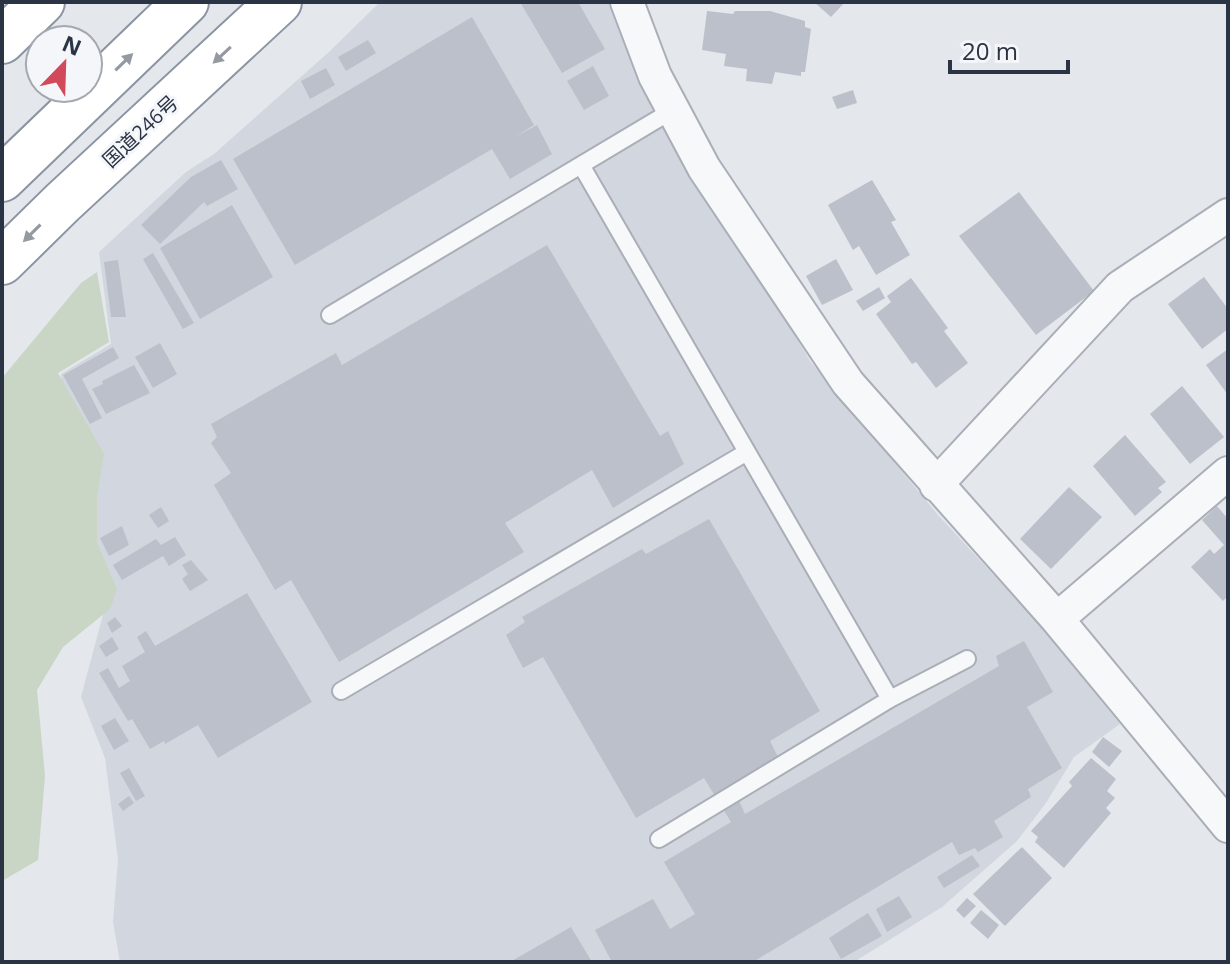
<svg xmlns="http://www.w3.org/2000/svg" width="1230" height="964" viewBox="0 0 1230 964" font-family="'Open Sans','Noto Sans JP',sans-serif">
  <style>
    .built { fill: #d2d6de }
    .green { fill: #c9d6c5 }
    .building { fill: #bbc0ca }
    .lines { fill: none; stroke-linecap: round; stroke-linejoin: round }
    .service-casing { stroke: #a9aeb7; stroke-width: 20 }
    .minor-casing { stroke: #a9aeb7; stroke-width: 36 }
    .trunk-casing { stroke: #8b94a3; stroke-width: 48 }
    .motorway-casing { stroke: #8b94a3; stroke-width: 48 }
    .service { stroke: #f7f8fa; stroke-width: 16 }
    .minor { stroke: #f7f8fa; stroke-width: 32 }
    .trunk { stroke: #fff; stroke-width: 44 }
    .motorway { stroke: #fff; stroke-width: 44 }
    .oneway { fill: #959aa2 }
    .labels { text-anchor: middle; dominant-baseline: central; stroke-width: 6; stroke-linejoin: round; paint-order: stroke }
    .street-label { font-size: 20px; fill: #2b3445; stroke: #f4f6f9 }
  </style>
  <rect width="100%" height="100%" fill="#e4e7ec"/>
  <!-- built -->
  <path class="built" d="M380,2h235l76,161 119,198 128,154 102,110 80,99 -46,33 -28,46 -29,38 -75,66 -88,55h-734l-7,-40 5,-63 -13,-101 -24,-61 23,-86 -40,-153 -3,-84 50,-30 -12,-92 87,-80 28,-18 116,-103z"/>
  <!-- green -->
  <path class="green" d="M97,272l12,70 -51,31 46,81 -7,43v46l20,46 -7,20 -47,38 -26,43 8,86 -7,84 -36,21v-503l79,-95z"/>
  <!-- building -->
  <path class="building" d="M520,2h58l27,47 -43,24z
    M814,2h31l-14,15z
    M707,11l26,3 2,-3h35l35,10v6l6,2 -6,43h-4v4l-26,-4 -3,12 -26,-3 1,-12 -23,-3 2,-12 -24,-4z
    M472,17l62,108 -19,12 22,-12 15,29 -42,25 -18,-30 -197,116 -62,-106z
    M368,40l8,13 -30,18 -8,-14z
    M593,66l16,30 -25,14 -17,-29z
    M326,68l9,17 -25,14 -9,-18z
    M853,90l4,13 -20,6 -5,-12z
    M221,160l17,29 -31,17 -3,-4 -44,42 -19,-19 50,-48z
    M872,180l24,40 -5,2 19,33 -34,20 -17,-29 -6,4 -25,-45z
    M1019,192l75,99 -58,44 -77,-99z
    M232,205l41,72 -73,42 -40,-71z
    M547,245l113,191 8,-5 16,33 -71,44 -21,-38 -87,53 19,29 -185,110 -48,-82 -16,10 -61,-105 17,-12 -20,-30 6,-6 -6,-13 125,-71 6,12z
    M153,253l41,70 -11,6 -40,-70z
    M836,259l17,31 -31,15 -16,-29z
    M118,260l8,57h-15l-7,-55z
    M1204,277l24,32v20l-26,20 -34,-45z
    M911,278l37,50 -4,3 24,32 -32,25 -20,-26 -4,2 -36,-50 15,-12 -4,-6z
    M879,287l6,11 -22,13 -7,-10z
    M160,343l17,31 -24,14 -18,-31z
    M113,347l6,11 -37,21 20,39 -12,6 -27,-49z
    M1228,349v46l-22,-30z
    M134,365l16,28 -44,21 -14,-25 11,-5 -1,-3z
    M1182,386l42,51 -34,27 -40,-50z
    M1125,435l41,47 -8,6 4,4 -27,24 -42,-50z
    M1069,487l33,30 -51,52 -31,-30z
    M1217,506l11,13v77l-5,5 -32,-34 19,-18 4,5 10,-9 -22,-25z
    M161,507l8,14 -11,7 -9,-13z
    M709,519l111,192 -50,30 13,26 -46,29 8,18 254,-148 -3,-10 28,-15 29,51 -26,15 35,61 -34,21 3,8 -37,24 9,16 -25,15 -3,-4 -16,7 -7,-13 -199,120h-141l-17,-32 58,-31 17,30 25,-15 -31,-52 67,-40 -27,-44 -68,40 -93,-161 -20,11 -17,-33 19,-13 -3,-5 120,-68 4,5z
    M122,526l7,19 -20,11 -9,-18z
    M175,537l11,18 -17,11 -6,-10 -41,24 -9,-15 43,-26 5,6z
    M191,560l17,20 -18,11 -8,-12 6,-5 -6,-9z
    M247,593l65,109 -94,56 -20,-33 -33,19 -1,-3 -14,8 -18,-30 -4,2 -29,-48 9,-5 11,20 11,-7 -8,-15 23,-14 -8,-15 9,-6 9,15z
    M115,617l7,9 -10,7 -5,-10z
    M112,637l7,12 -13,8 -7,-11z
    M115,718l14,23 -15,9 -13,-24z
    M1103,737l19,14 -13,16 -17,-15z
    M1091,758l25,21 -9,12 8,7 -9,10 5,5 -47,55 -29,-26 3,-5 -7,-6 41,-45 -3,-4z
    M129,768l16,28 -9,5 -16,-28z
    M129,796l5,7 -11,8 -5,-7z
    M1022,847l30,31 -47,48 -32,-32z
    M972,855l8,11 -36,22 -7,-11z
    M899,896l13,21 -25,15 -11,-23z
    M967,898l9,8 -12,12 -8,-8z
    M981,910l18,15 -11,14 -18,-16z
    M868,913l14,23 -41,23 -12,-21z
    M571,927l21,35h-82z"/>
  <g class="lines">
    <!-- service casing -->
    <g class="service-casing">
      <path id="service" d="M581,165l309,534
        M330,315l343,-205
        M341,691l406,-239
        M659,839l231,-140 77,-40"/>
    </g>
    <!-- minor casing -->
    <g class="minor-casing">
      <path id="minor" d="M627,2l28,74 49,92 144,215 209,236 171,207
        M936,485l184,-198 108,-72
        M1057,619l171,-146"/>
    </g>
    <!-- trunk casing -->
    <g class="trunk-casing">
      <path id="trunk" d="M2,179l184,-177
        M2,262l60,-59 217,-201"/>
    </g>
    <!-- motorway casing -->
    <g class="motorway-casing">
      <path id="motorway" d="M2,41l40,-39"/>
    </g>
    <!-- service -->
    <use href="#service" class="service"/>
    <!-- minor -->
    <use href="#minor" class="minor"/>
    <!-- trunk -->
    <use href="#trunk" class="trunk"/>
    <!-- motorway -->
    <use href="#motorway" class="motorway"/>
  </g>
  <!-- one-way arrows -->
  <defs><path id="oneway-solid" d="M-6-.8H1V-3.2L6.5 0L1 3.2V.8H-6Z" transform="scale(2)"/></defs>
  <g class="oneway">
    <use href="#oneway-solid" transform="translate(222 55) rotate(137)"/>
    <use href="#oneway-solid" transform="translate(124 62) rotate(-44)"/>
    <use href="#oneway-solid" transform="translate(32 233) rotate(135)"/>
  </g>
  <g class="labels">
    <!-- street labels -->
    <g class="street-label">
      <text transform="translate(140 131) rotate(-43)">国道246号</text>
    </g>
  </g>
  <!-- border -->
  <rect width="1230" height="964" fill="none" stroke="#2b3445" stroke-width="8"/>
  <!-- north arrow -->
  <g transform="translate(64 64) rotate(23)"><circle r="38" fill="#f4f6f9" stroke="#a4a8b1" stroke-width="2"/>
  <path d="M0-6L14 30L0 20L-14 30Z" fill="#d1495b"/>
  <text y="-12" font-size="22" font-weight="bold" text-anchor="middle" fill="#2b3445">N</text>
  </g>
  <!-- scale -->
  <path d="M950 60v12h118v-12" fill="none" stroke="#2b3445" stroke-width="4"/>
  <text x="962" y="60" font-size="24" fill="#2b3445" stroke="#f4f6f9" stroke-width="6" paint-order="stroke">20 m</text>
</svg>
